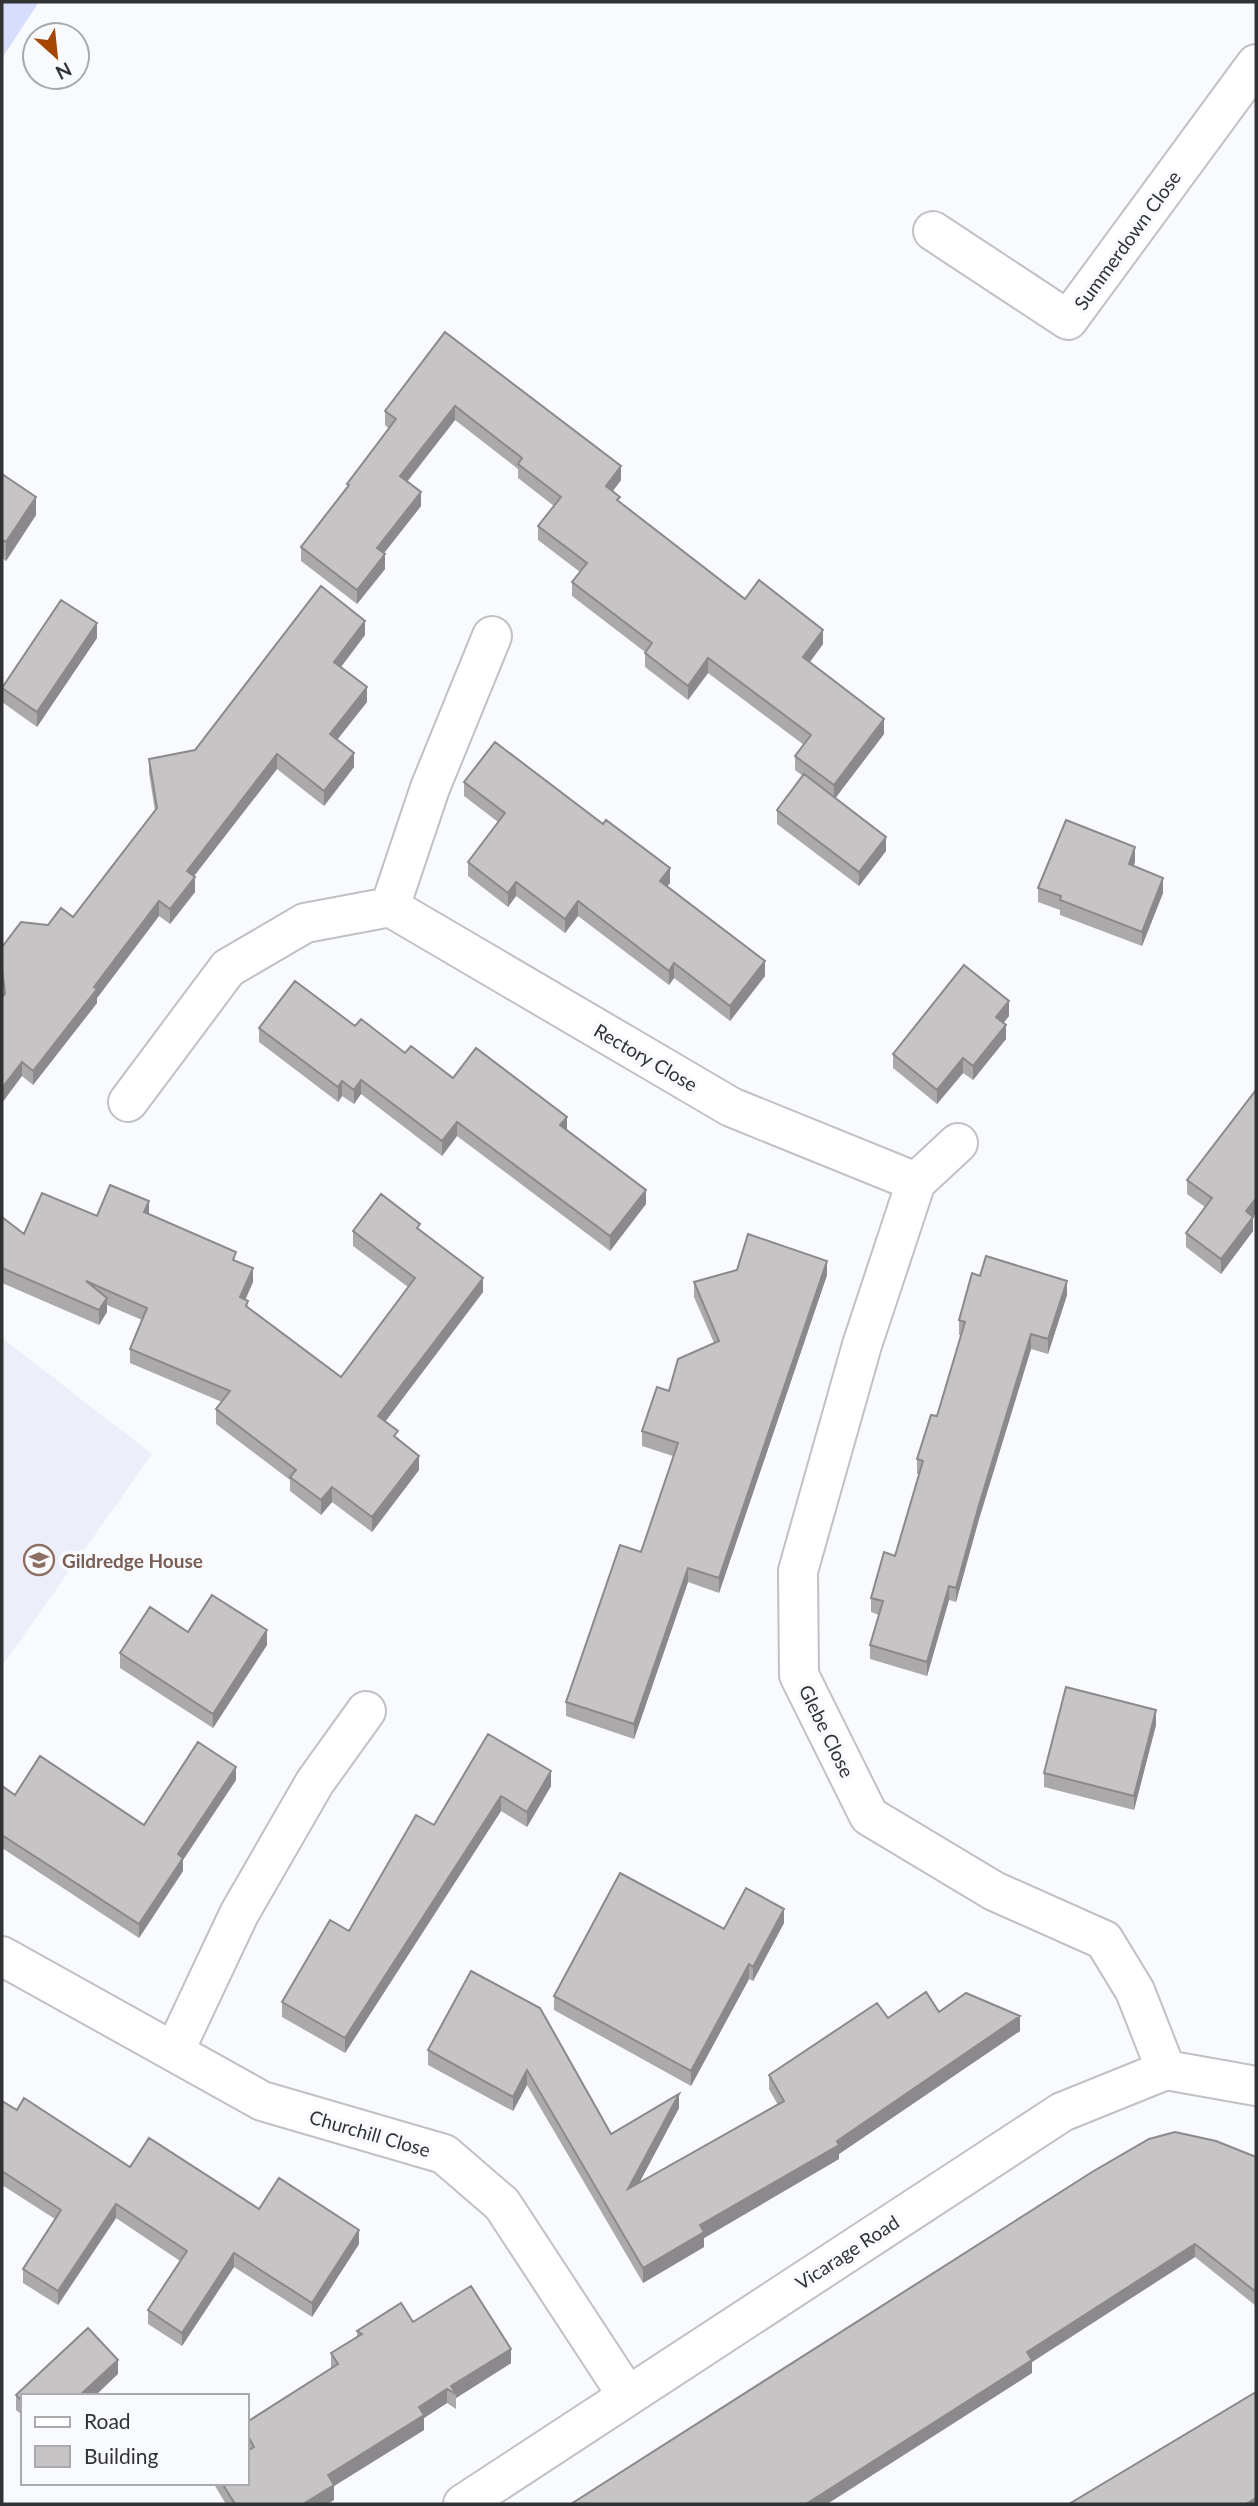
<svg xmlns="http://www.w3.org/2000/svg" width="1258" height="2506" viewBox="0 0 1258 2506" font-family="Lato,sans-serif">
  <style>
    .built { fill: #eceffa }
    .green { fill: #d6ddfd }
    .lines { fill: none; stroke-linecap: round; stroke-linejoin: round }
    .street-casing { stroke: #c0c1c5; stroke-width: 42 }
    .street { stroke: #fff; stroke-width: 38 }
    .wall { fill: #aba9aa }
    .shaded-wall { fill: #8b898b }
    .building { fill: #c7c4c6; stroke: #8b898b; stroke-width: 2 }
    .labels { text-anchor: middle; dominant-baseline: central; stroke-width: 7; stroke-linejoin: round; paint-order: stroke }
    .street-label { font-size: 19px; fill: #313233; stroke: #f9fafe }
    .education-label { font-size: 19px; font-weight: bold; fill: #785e54; stroke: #f9fafe; text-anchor: start }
  </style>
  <rect width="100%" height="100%" fill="#f9fafe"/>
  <!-- built -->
  <path class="built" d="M2,1338l150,116 -150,212z"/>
  <!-- green -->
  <path class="green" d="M2,2h37l-37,56z"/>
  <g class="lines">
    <!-- street casing -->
    <g class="street-casing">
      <path id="street" d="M933,231l135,89 188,-256
        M492,636l-62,152 -40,119 341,200 185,75
        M128,1102l100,-134 77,-45 85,-16
        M958,1143l-42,39 -54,163 -64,226 1,104 70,141 125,75 110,49 31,51 31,79
        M2,1956l260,145 182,53 58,50 125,191
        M174,2052l65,-138 76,-132 51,-71
        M463,2504l599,-392 104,-42 90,16"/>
    </g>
    <!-- street -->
    <use href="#street" class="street"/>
  </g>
  <!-- wall -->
  <path class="wall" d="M445,332l176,148 -8,11 7,12 125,96 78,45 -13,18 74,72 -49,64 51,53 -27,35 -82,-62v-14l26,-34 -8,-6v-14l9,-11 -96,-72 -20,27 -43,-33v-15l-73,-56v-14l8,-10 -42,-32v-14l16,-20 -36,-28v-9l-63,-49 -47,61 13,25 -37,47 1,16 -28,35 -56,-43v-14l46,-59v-4l42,-55 -4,-4v-14z
    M2,474l34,41 -30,46 -4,-3z
    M365,635l-24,32 26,35 -30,37 17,28 -30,39 -47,-37 -83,107 1,16 -25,32 -11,-8 -62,82v5l-64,82 -11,-9 -19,-81 -1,-13v-35l46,-22 25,-8 82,-106 -6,-38v-14l46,-9z
    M97,638l-60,89 -35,-25v-14z
    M464,782l206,101 -3,3 98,90 -35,45 -56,-43 -5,7 -91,-69 -13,17 -49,-37 -8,11 -40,-31v-14l30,-40 -34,-26z
    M1135,862l-2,4 30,27 -21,53 -82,-31v-5l-22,-8v-14z
    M1009,1016l-6,7 3,16 -33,41 -10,-7 -26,31 -44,-36v-14z
    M355,1026l98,52 114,52 79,74 -36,47 -153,-115 -15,20 -81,-62 -7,10 -12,-8 -4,6 -79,-60v-14z
    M1256,1090v123l-3,4v14l-32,43 -35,-27v-14l19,-26 -18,-13v-14z
    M149,1215l87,46 17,21 -8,18 3,7 93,70 67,-90 -55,-41v-15h67l63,61 -98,130 34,48 -47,62 -40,-30 -11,13 -31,-24v-11l-74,-56v-15l6,-7 -92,-39v-14l12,-29 -35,-15v7l-8,13 -97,-42v-66l22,17 73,-18z
    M827,1275l-108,318 -31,-11 -54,157 -68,-23v-14l75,-150 32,-96 -31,-10v-15l27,-40 45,-48 -20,-46v-15z
    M980,1276l87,19 -19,59 -17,-5 -52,170 -23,83 -7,-2 -22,76 -57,-17v-14l9,-30 -8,-3v-14l24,-42 24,-82h-2v-15l20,-43 24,-81h-2v-15z
    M188,1632l79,13 -54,83 -93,-60v-15z
    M1156,1725l-22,85 -90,-23v-14z
    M488,1734l63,52 -24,41 -26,-16 -156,242 -63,-36v-15l67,-71 85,-106z
    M236,1780l-53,80v11l-44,67 -137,-90v-62l13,9 129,30z
    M784,1923l-31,58 -4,-2 -58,107 -137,-76v-14l170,-67z
    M471,1971l140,163 68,-26 -40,75 139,-78 -9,-16v-14l119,-57 51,-6 81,19 -181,123v5l-135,79v9l-61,36 -116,-198 -14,26 -85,-46v-15z
    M2,2101l15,9 113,57 129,42 100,35 -47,73 -78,-50 -52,79 -34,-22v-14l32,-49 -64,-43 -58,87 -35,-22v-14l32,-50 -53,-34z
    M1256,2157v149l-61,-49 -163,105v11l-205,131h-256z
    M413,2322l98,41 -55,35v11l-9,-6 -23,15v12l-90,56v14l-7,4h-101l-11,-18v-3h32l1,-32 -1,-2v-15l84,-66v-15l26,-15v-7z
    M118,2374l-95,22v20l-7,-6v-15z"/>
  <!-- shaded-wall -->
  <path class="shaded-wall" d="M455,406v14l-55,70v-14z
    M621,466v14l-15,20v-14z
    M421,492v14l-44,56v-14z
    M36,497v18l-30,46v-19z
    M385,554v15l-28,35v-14z
    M365,621v14l-31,41v-14z
    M97,623v15l-60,89v-15z
    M823,630v14l-20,27v-14z
    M708,658v15l-20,27v-14z
    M367,687v15l-37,47v-15z
    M884,719v15l-50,66v-15z
    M354,753v14l-30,39v-15z
    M277,754v15l-90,116v-14z
    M886,837v14l-27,35v-14z
    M1135,847v15l-6,17v-15z
    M670,868v15l-10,13v-15z
    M195,877v15l-25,32v-15z
    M1163,878v15l-21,53v-14z
    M516,882v14l-8,11v-14z
    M159,901v15l-62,82v5l-64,82v-14l61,-84z
    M578,901v15l-13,17v-14z
    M765,961v15l-35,45v-15z
    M674,963v15l-5,7v-14z
    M1009,1001v15l-13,16v-15z
    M1006,1025v14l-33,41v-14z
    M963,1058v15l-26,31v-14z
    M22,1062v14l-20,27v-15z
    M361,1080v14l-7,10v-14z
    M342,1081v15l-4,6v-15z
    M567,1117v14l-7,-6z
    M457,1122v14l-15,20v-15z
    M646,1190v14l-36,47v-15z
    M1256,1198v15l-3,4v14l-32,43v-15l25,-48z
    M149,1201v14l-5,-3z
    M827,1261v14l-108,318v-15z
    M253,1268v14l-13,30v-15z
    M483,1278v14l-105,139v-15z
    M1067,1281v14l-19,59v-15z
    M107,1298v14l-8,13v-15z
    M1031,1334v15l-52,170 -23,83v-14l23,-83z
    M419,1456v14l-47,62v-15z
    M332,1487v15l-11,13v-15z
    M688,1568v14l-54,157v-15z
    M949,1586v14l-22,76v-14z
    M267,1630v15l-54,83v-14z
    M1156,1710v15l-22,85v-14z
    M236,1767v13l-53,80v11l-44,67v-14l39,-70z
    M551,1771v15l-24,41v-15z
    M501,1796v15l-156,242v-15z
    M784,1909v14l-31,58v-14z
    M749,1964v15l-58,107v-15z
    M1020,2016v15l-181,123v5l-135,79v9l-61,36v-15l57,-43 137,-84z
    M527,2070v15l-14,26v-14z
    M679,2094v14l-51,96v-15z
    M116,2204v14l-58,87v-14z
    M359,2230v14l-47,73v-14z
    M1195,2244v13l-163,105v11l-205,131h-21l221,-152z
    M234,2253v14l-52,79v-13z
    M511,2349v14l-55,35v-4l-5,-8z
    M118,2360v14l-23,22h-16z
    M447,2389v14l-23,15v12l-90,56v14l-7,4h-24l25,-29 91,-68z
    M1256,2498v6h-10z"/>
  <!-- building -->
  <path class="building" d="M445,332l176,134 -15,20 14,11 -3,3 128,99 14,-19 64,50 -20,27 81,62 -50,66 -39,-29 16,-21 -103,-77 -20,28 -43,-33 7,-10 -80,-61 15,-19 -49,-37 23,-29 -43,-33 4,-6 -67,-52 -55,70 21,16 -44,56 8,6 -28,36 -56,-43 48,-62 -2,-1 49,-65 -11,-8z
    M2,474l34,23 -30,45 -4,-2z
    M321,586l44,35 -31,41 33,25 -37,47 24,19 -30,38 -47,-37 -90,117 8,6 -25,32 -11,-8 -65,86 3,2 -64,82 -11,-9 -20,26v-91l3,-3 -3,-26v-21l19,-25 27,3 13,-17 12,9 84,-109 -8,-49 46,-9z
    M61,600l36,23 -60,89 -35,-24z
    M495,742l108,82 3,-4 64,48 -10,13 105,80 -35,45 -56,-43 -5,8 -91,-70 -13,18 -49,-37 -8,11 -40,-31 37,-49 -41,-31z
    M804,774l82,63 -27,35 -82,-62z
    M1066,820l69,27 -6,17 34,14 -21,54 -82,-32 1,-4 -23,-8z
    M964,965l45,36 -13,16 10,8 -33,41 -10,-8 -26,32 -44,-36z
    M295,981l60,45 6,-7 44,34 6,-7 42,32 23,-30 91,69 -7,8 86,65 -36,46 -153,-114 -15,19 -81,-61 -7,10 -12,-9 -4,6 -79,-59z
    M1256,1090v108l-10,13 7,6 -32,42 -35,-26 26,-35 -25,-18z
    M110,1185l39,16 -5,11 92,40 -3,8 20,8 -13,29 8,4 -2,5 95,71 74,-99 -62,-47 28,-37 39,30 -3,4 66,50 -105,138 20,15 -4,5 25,20 -47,61 -40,-30 -11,13 -31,-23 6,-7 -80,-61 14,-18 -100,-42 17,-41 -61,-27 21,17 -8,12 -97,-42v-51l22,17 18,-41 55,23z
    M748,1234l79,27 -108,317 -31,-10 -54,156 -68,-22 54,-157 21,7 37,-109 -36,-12 15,-44 12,4 9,-32 41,-18 -25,-59 43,-12z
    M986,1256l81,25 -19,58 -17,-5 -52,171 -23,83 -7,-2 -22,76 -57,-17 13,-44 -12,-3 13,-46 11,4 28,-95 -6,-2 14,-44 6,1 28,-94 -6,-2 13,-47 8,3z
    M212,1595l55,35 -54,84 -93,-61 30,-46 38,25z
    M1066,1687l90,23 -22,86 -90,-23z
    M488,1734l63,37 -24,41 -26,-16 -156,242 -63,-36 48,-82 19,11 67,-116 18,10z
    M198,1742l38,25 -58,87 5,4 -44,66 -137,-89v-49l13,9 25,-39 104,69z
    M620,1873l104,56 22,-41 38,21 -31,58 -4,-3 -58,107 -137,-75z
    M471,1971l69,37 71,126 68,-40 -51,95 156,-88 -15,-26 108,-72 11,15 38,-26 13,20 27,-19 54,23 -183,125 2,4 -139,80 4,7 -61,36 -116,-198 -14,27 -85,-47z
    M24,2098l106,69 19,-29 110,71 20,-31 80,52 -47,73 -78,-50 -52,80 -34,-23 39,-59 -71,-47 -58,87 -35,-22 38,-59 -59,-39v-70l15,9z
    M1175,2132l41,9 40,16v135l-61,-48 -168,108 5,8 -226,144h-235l521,-332 57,-33z
    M471,2286l40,63 -60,37 5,8 -9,-5 -28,18 5,8 -96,60 6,10 -31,19h-68l-13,-21h25v-32l7,-4 -7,-13v-12l91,-58 -7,-11 31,-19 -5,-3 44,-28 12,19z
    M88,2328l30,32 -39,36h-56v6l-7,-7z
    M1256,2392v106l-10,6h-177z"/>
  <!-- icons -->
  <defs>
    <g id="school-ring" transform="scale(1.575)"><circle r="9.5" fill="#f9fafe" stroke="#8d6e63" stroke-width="1.5"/><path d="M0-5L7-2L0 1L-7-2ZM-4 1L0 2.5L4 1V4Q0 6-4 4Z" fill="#8d6e63"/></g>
  </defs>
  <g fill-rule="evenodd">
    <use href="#school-ring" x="39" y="1560"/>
  </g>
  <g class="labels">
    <!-- street labels -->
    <g class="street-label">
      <text transform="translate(1127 240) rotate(-54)">Summerdown Close</text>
      <text transform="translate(646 1057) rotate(30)">Rectory Close</text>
      <text transform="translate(827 1731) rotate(64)">Glebe Close</text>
      <text transform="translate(370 2133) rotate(16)">Churchill Close</text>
      <text transform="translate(847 2252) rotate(-33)">Vicarage Road</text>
    </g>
    <!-- education labels -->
    <g class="education-label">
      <text x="62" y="1560">Gildredge House</text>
    </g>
  </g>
  <!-- border -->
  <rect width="1258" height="2506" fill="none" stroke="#313233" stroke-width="7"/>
  <!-- legend -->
  <rect x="21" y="2394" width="228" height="91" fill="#f9fafe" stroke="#a9aaad" stroke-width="2"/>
  <rect x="35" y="2417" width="35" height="10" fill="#ffffff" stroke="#a9aaad" stroke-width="2"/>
  <text x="84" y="2429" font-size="21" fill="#313233">Road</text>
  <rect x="35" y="2446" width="35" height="21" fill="#c7c4c6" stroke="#a9aaad" stroke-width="2"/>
  <text x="84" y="2464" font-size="21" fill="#313233">Building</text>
  <!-- north arrow -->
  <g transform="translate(56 56) rotate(153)"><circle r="33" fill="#f9fafe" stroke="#a9aaad" stroke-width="2"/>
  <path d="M0-5L12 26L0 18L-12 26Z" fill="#a74503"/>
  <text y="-10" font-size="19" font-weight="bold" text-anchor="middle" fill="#313233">N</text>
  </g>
</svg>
